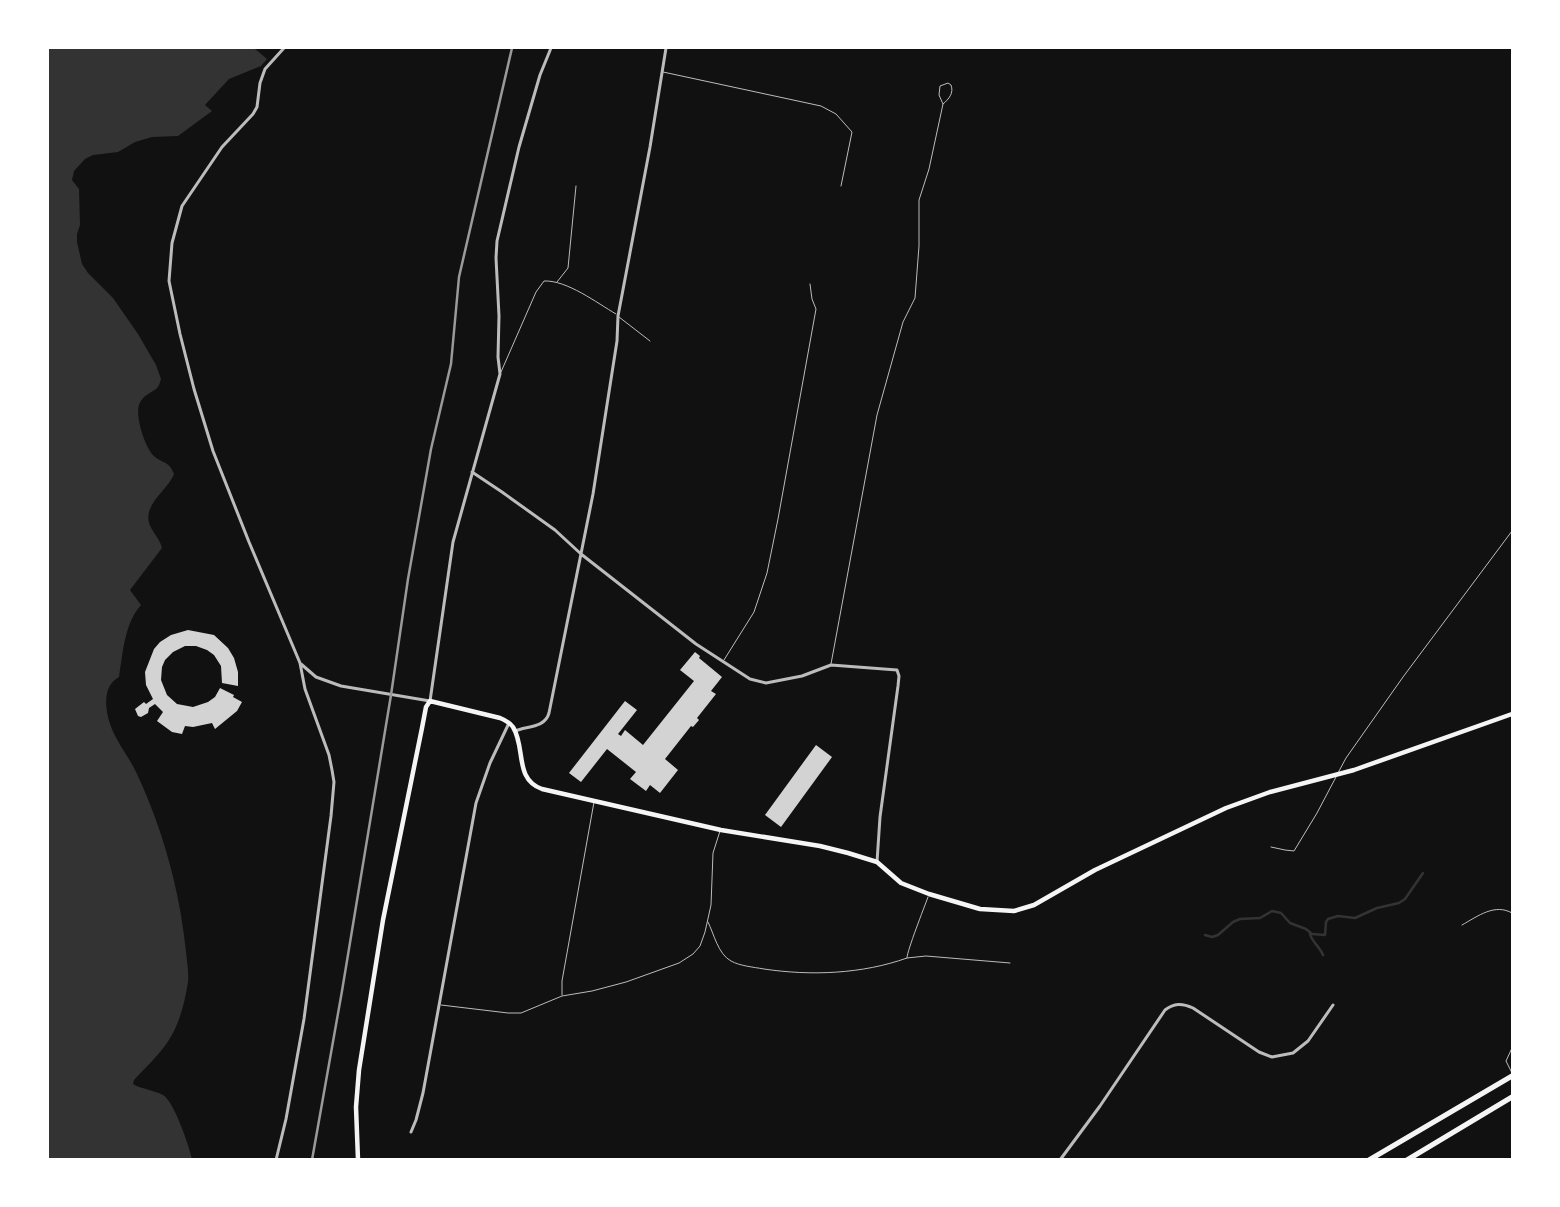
<svg xmlns="http://www.w3.org/2000/svg" width="1560" height="1207" viewBox="0 0 1560 1207" font-family="Manrope,sans-serif">
  <style>
    .water { fill: #333 }
    .lines { fill: none; stroke-linecap: round; stroke-linejoin: round }
    .stream { stroke: #333; stroke-width: 2.5 }
    .building { fill: #d3d3d3 }
    .service { stroke: #bcbcbc; stroke-width: 1 }
    .minor { stroke: #bcbcbc; stroke-width: 3 }
    .secondary { stroke: #f5f5f5; stroke-width: 4.5 }
    .trunk { stroke: #f5f5f5; stroke-width: 5 }
    .rail { stroke: #9a9a9a; stroke-width: 2.5 }
  </style>
  <rect width="100%" height="100%" fill="#111"/>
  <!-- water -->
  <path class="water" d="M48,48h206l13,11 -6,7 -32,13 -24,26 7,6 -34,25 -26,1 -17,5 -17,10 -25,3 -8,4 -11,12 -2,9 7,9 1,36 -3,9v8l5,22 6,9 25,25 25,36 18,31 5,14c-1,3 -2,8 -5,10 -7,5 -14,7 -17,16 -4,11 6,44 16,52 9,7 14,4 19,17 -6,16 -30,29 -25,49 3,9 11,16 13,25l-32,42 11,15c-17,19 -18,49 -22,72 -15,8 -14,26 -11,40 5,22 20,37 29,57 26,56 43,117 49,178 1,10 3,21 2,30 -3,20 -9,44 -21,61 -9,13 -22,25 -33,37l-1,4c8,5 21,6 30,11 11,6 26,51 29,64h-144z"/>
  <g class="lines">
    <!-- stream -->
    <path class="stream" d="M1310,934c2,8 10,13 13,21
      M1205,935l7,2 6,-2 15,-13 7,-3 20,-1 12,-7 9,2 9,10 16,6 6,5 13,1 1,-13 2,-3 10,-3 17,2 22,-10 22,-5 6,-4 18,-26"/>
  </g>
  <!-- building -->
  <path class="building" d="M188,630l26,5 14,13 6,10 4,14v14l-16,-3 -1,-17 -7,-11 -7,-5 -11,-4h-11l-12,6 -8,8 -3,7 -1,13 6,15 10,9 16,3 15,-5 7,-5 5,-9 14,7 -1,2 9,5 -5,9 -22,18 -3,-6 -19,4 -8,-1 -3,8 -10,-2 -15,-11 6,-9 -8,-8 -6,4 -1,5 -7,4 -3,-1 -3,-7 9,-7 2,2 7,-5 -7,-14 -1,-13 9,-23 6,-7 11,-7z
    M695,652l5,4 -1,2 23,19 -11,14 5,3 -19,24 2,2 -6,7 -2,-1 -26,33 13,11 -18,23 -10,-8 -4,6 -16,-12 6,-7 -29,-23 -26,33 -12,-9 56,-72 12,9 -19,24 3,2 4,-6 18,15 51,-64 -14,-11z
    M816,745l16,12 -51,70 -16,-12z"/>
  <g class="lines">
    <!-- service -->
    <path class="service" d="M663,72l158,34 15,8 16,18 -11,54
      M557,282l11,-14 8,-82
      M619,317l31,24
      M501,372l35,-80 8,-11c23,-1 53,22 72,33
      M724,660l30,-48 13,-39 11,-54 38,-210 -4,-10 -2,-15
      M831,664l46,-249 26,-93 12,-24 4,-52v-46l10,-31 14,-65 -4,-9 1,-9 8,-3 3,2c3,8 -2,14 -8,19
      M1338,773l8,-15 57,-81 109,-146
      M1271,847l14,3 9,1 23,-38 19,-36
      M708,922c6,12 10,32 23,39 9,5 22,6 33,8 47,7 98,5 143,-11 0,-7 17,-50 21,-61
      M1462,925c16,-9 33,-22 50,-12
      M907,958l19,-2 84,7
      M562,995v-14l32,-179
      M441,1005l67,8h13l41,-17 30,-5 34,-9 53,-19 14,-9 7,-8 5,-14 6,-27 2,-52 7,-22
      M1512,1048l-6,13 6,12"/>
    <!-- minor -->
    <path class="minor" d="M472,472l30,20 53,38 26,24 115,90 54,35 16,4 36,-7 29,-11 66,5 2,6 -1,10 -18,131 -3,45
      M301,664l15,13 25,9 89,15 23,-159 47,-168 -2,-17 1,-41 -3,-58 1,-17 22,-94 21,-72 11,-27
      M515,731c12,-5 30,-3 34,-18l44,-219 24,-153 1,-25 32,-169 16,-99
      M411,1132l5,-12 7,-27 53,-290 14,-40 19,-40
      M276,1160l10,-41 18,-100 27,-203 3,-34 -2,-12 -3,-15 -24,-66 -5,-26 -51,-121 -36,-91 -19,-62 -14,-55 -11,-53 3,-38 10,-37 40,-59 31,-33 4,-7 3,-24 5,-14 19,-21
      M1060,1160l40,-54 65,-96c9,-7 17,-7 28,-2l66,44 13,5 21,-4 15,-12 25,-36"/>
    <!-- secondary -->
    <path class="secondary" d="M358,1160l-2,-53 3,-37 24,-150 39,-192 4,-21 4,-6 70,17c5,2 10,5 13,9 13,21 1,52 29,62l179,41 99,16 28,7 29,9 24,21 28,11 51,15 34,2 20,-6 61,-35 131,-62 44,-16 84,-22 158,-56"/>
    <!-- trunk -->
    <path class="trunk" d="M1369,1160l143,-84
      M1407,1160l105,-63"/>
    <!-- rail -->
    <path class="rail" d="M312,1160l30,-169 49,-296 17,-116 23,-130 20,-85 8,-87 53,-229"/>
  </g>
  <!-- border -->
  <rect width="1560" height="1207" fill="none" stroke="#ffffff" stroke-width="98"/>
</svg>
